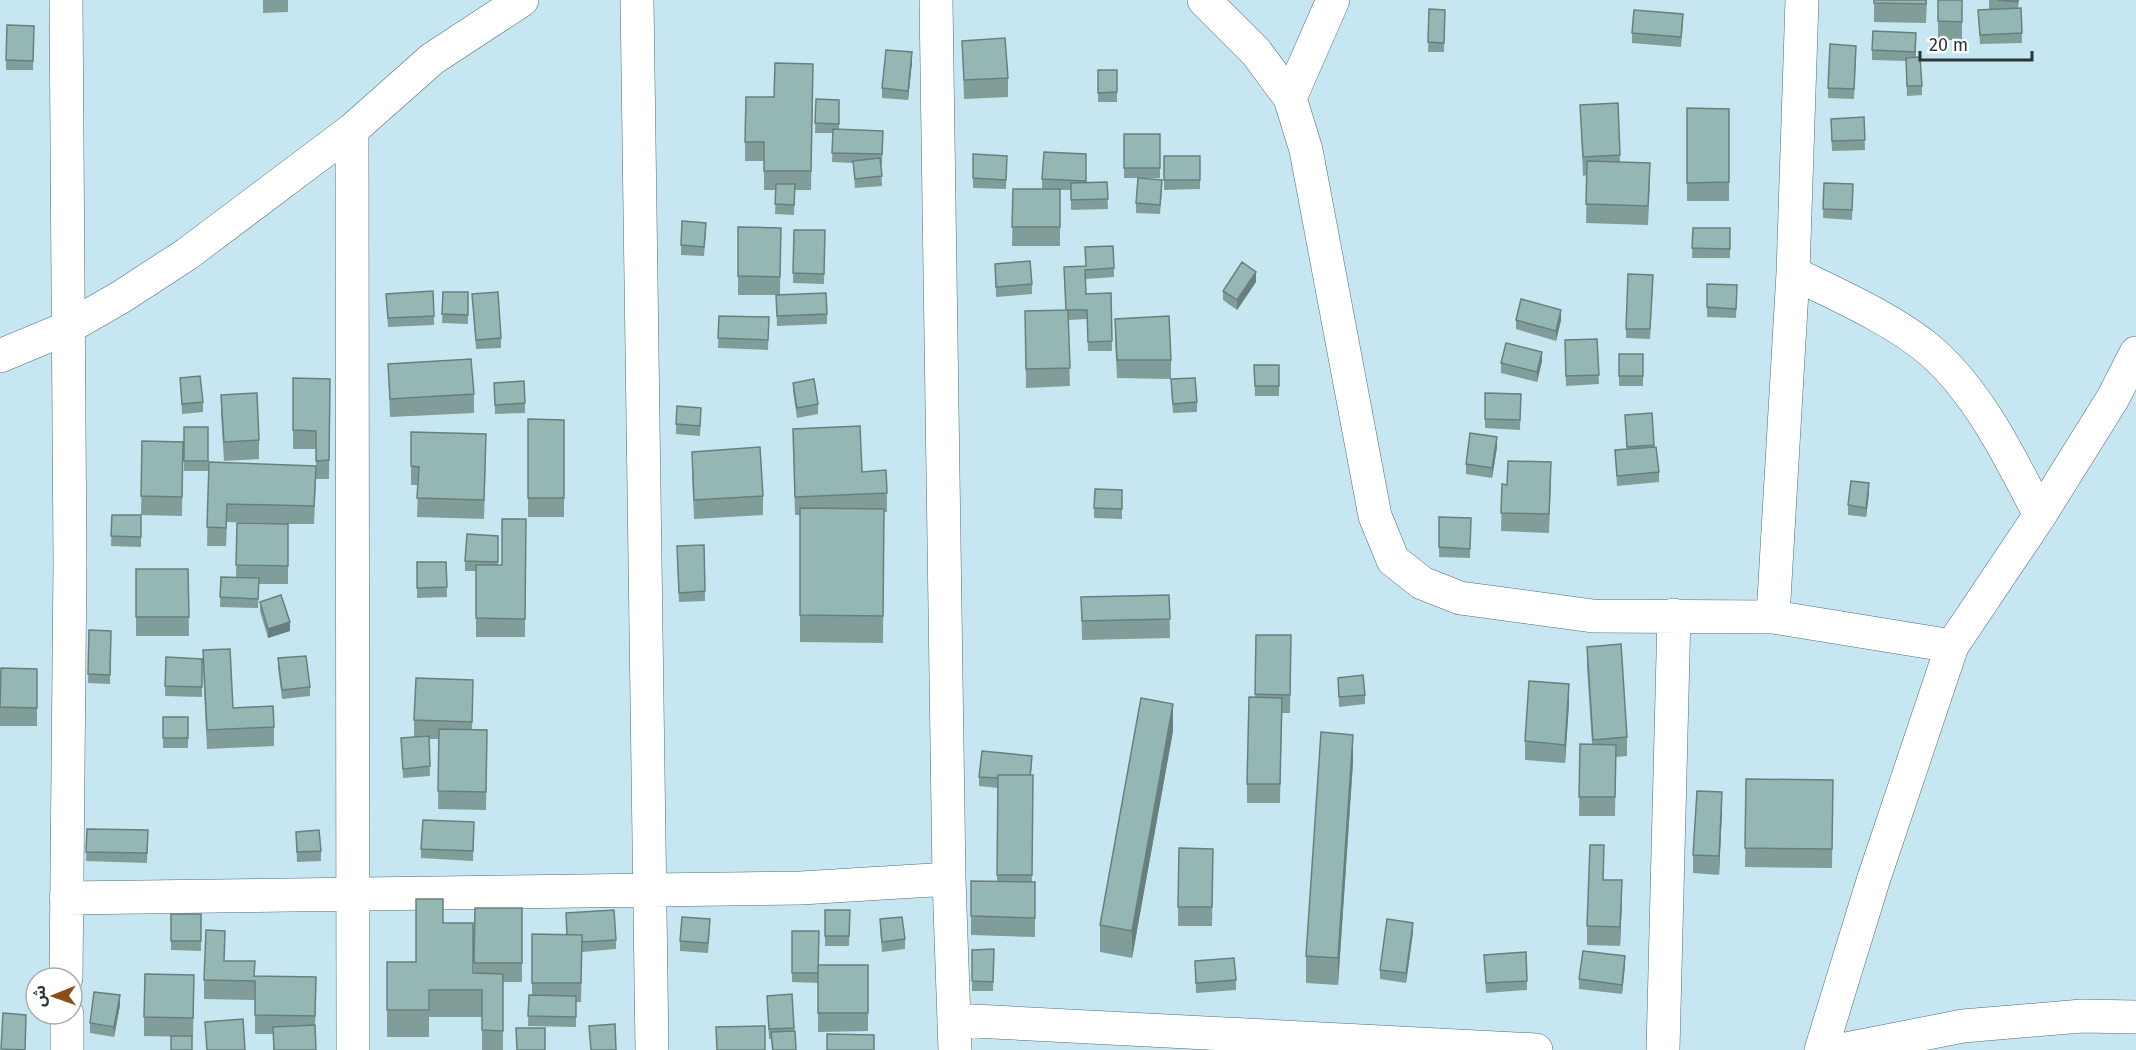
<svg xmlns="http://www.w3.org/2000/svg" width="2136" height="1050" viewBox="0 0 2136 1050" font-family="'Fira Sans','Noto Sans Arabic',sans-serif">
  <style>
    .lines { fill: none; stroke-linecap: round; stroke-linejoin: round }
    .minor-casing { stroke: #506d77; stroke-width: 34 }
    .minor { stroke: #fff; stroke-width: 33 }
    .wall { fill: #809d9a }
    .shaded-wall { fill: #68807d }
    .building { fill: #95b7b3; stroke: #68807d; stroke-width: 1.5 }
  </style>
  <rect width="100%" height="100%" fill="#c6e6f1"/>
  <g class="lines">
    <!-- minor casing -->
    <g class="minor-casing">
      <path id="minor" d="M66,0l4,562 -4,416
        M637,0l15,1050
        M936,0l13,879 6,171
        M1204,0l52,52 34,46 16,52 69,366 18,44 29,23 38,15 133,18 180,1 179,29
        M1290,98l43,-98
        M352,130l1,920
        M1793,273c43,21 102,47 139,79 49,44 78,106 108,163
        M0,356l67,-28 54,-31 66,-43 165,-124 80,-71 90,-59
        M1773,617l20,-344 9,-273
        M66,898l735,-10 148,-9
        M67,1014v36
        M954,1020l582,30
        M1663,1050l11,-435
        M1821,1050l52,-169 79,-235 88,-131 73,-117 23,-45
        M1841,1050l122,-24 119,-10 54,1"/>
    </g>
    <!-- minor -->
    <use href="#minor" class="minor"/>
  </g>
  <!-- wall -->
  <path class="wall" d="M263,0h25v12l-25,1z
    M1874,0h53l-1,23 -52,-1z
    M1938,0h24v40h-24z
    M1989,0h30l-1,8h3l1,35 -42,1 -2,-34 16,-1h-5z
    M1429,9l16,1 -1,42h-16z
    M1683,24l-2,23 -49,-4v-10z
    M34,26l-1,44h-27v-10z
    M1916,33v24l6,29v9l-15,1 -1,-35 -34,-1v-10z
    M962,41l46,37v19l-44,2z
    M1856,55l-2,44 -26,-1v-10z
    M912,62l-4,38 -26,-2v-10z
    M813,64l-2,126h-16l-1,25 -19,-1 1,-24h-12v-29h-19v-19l29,-45z
    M1098,70h19v32h-19z
    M816,99l23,1v29l44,2 -1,33h-1l1,22 -27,2 -2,-25 -21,-1 1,-29h-18z
    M1618,103l2,59 30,20 -2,43 -62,-2 1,-48 -4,1 -3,-71z
    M1687,108l42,1v92h-42z
    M1864,117l1,33 -33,1 -1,-22z
    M1124,134h36v44h-36z
    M973,154l34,2 -1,33 -33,-1z
    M1086,154v28h21l1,27 -37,1v-20l-29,-1v-10z
    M1164,156h36v33l-36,1z
    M1824,183l29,1 -1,36 -29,-2z
    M1013,189h47v57h-48z
    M1162,190l-2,24 -24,-1v-10z
    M738,227l43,1 -1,67 47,19v10l-50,2 -1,-31h-38z
    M1693,228h37v30h-38z
    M794,230h31l-1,54 -31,-1z
    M706,232l-2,24 -23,-1v-10z
    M995,264l37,20v10l-36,3z
    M1064,267l50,1v9l-28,2v15l25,-1 1,58h-24l-1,-32 -19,1 2,66 -44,2 -1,-77 41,-1z
    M1256,282l-19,28 -14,-10v-9z
    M1653,284l-3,55 -24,-1v-9z
    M1707,284l30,1 -1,33 -29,-1z
    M443,292h25v32l-26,-1z
    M386,294l48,22v9l-46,2z
    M472,294l29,44v10l-25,1z
    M719,316l50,1 -1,33 -50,-2z
    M1115,319l56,41v19l-54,-1 -2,-40z
    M1516,320h45l-5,21 -40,-12z
    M1597,339l2,45 -33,2 -1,-46z
    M1619,354h24v32h-24z
    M1542,361l-5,21 -36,-9v-10z
    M388,364l86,30v19l-84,4z
    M1254,365h25v31h-24z
    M180,378l23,24v10l-21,2z
    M293,378l37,1 -1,100h-13l-2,45h-26v60h-29l-1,24 -38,-1 1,-30h15l1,-54h35l-45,-1 -1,24h-19l2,-84 107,4v-17h-23z
    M494,383l31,20v10l-30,1z
    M793,383l25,21v10l-21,4 -4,-26z
    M1171,389l26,13v10l-24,1z
    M1485,393l36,1 -1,36 -35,-2z
    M221,395l38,45v19l-35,2 -3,-47z
    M1652,413l2,34 5,25v10l-42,4 -2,-36 12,-1 -2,-34z
    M701,417l-1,19 -24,-2v-10z
    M528,419l36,1v97h-36z
    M184,427h24v44h-24z
    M793,429l69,43 25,21v19h-3l-1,131 -83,-1v-127h-5z
    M411,432l75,20 -2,67 -67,-2 1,-32h-7z
    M142,441l41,1 -1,74 -41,-1z
    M1497,447l-5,31 -26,-4v-10z
    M692,452l71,44v19l-69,4 -2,-49z
    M1551,481l-2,52 -48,-2 1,-47 5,1z
    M1122,490v29l-28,-1v-10z
    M1869,493l-3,24 -18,-2v-10z
    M112,515h29v32l-30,-1z
    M1439,517l32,1 -1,40 -31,-1z
    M526,519l-1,118h-49v-66h-11v-10l33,-25v29h4z
    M704,545l1,56 -26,1 -2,-47z
    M417,562h29l1,35 -30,1z
    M136,569h52l1,67h-53z
    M1169,595l1,43 -88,2 -1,-43z
    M260,602l30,29 -22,7 -8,-27z
    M89,630l22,1 -1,53 -22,-1z
    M1256,635l35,19 -1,59h-8l-2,90h-33v-19l8,-87z
    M1587,647l40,90v19l-11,1 -1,59h-36l1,-72h12l-5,-78z
    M203,650l30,58 41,19v19l-67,3 -4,-80z
    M166,657l36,2v38l-37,-1z
    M278,658l32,29v9l-28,3 -4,-31z
    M37,669v57h-37v-38z
    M1338,678l27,17v9l-26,3z
    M473,699l-1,31h15l-1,80 -48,-1 1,-70h-10l1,37 -27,2 -2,-40 13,-1v-17z
    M1569,703l-4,60 -40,-3v-19z
    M163,717h25v31h-25z
    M1173,731l-41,227 -32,-6v-27z
    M1353,762l-15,223 -32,-2v-27z
    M1032,765l-1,10 1,107h3v55l-64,-2v-54l26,1 1,-94 -19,-2v-9z
    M1746,779l87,1 -1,88 -87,-1z
    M1722,811l-3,64 -26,-2v-18z
    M474,822l-1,39 -52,-3v-9z
    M87,829l61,1 -1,33 -61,-2z
    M296,832l25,19v10l-24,1z
    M1604,864l-1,16 19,19 -2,47 -33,-1v-19z
    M1213,867l-1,59h-34v-19z
    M475,908h47v74h-19v68h-21v-33h-53v20h-42v-75h29l27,-39 30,50 1,1z
    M825,910h25l-1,36h-24z
    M566,913l50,27v9l-34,3 -1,50h-5v25l-48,-1 1,-31h3v-61l34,1z
    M171,914h30v37l-30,-1z
    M880,919l25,20v10l-23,3 -2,-23z
    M710,928l-2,25 -28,-2v-10z
    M792,931l27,34h49v66l-50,1v-49l-26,-1z
    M1413,932l-7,51 -26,-4v-9z
    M994,949l-1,42h-21v-41z
    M1484,955l43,26v9l-41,3z
    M225,961l30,15 61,1 -1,57 1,16h-43v-16h-18v-34l-51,-1v-19z
    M1195,961l41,19v10l-40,3z
    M1625,965l-3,29 -43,-5v-10z
    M194,994l-1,43 -49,-1v-19z
    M792,994l4,56h-24l-1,-11h-2l-2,-43z
    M120,1005l-6,32 -24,-4v-10z"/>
  <!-- shaded-wall -->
  <path class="shaded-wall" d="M912,52v10l-4,38v-9z
    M1256,272v10l-19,28v-10z
    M1561,310v10l-5,21v-10z
    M1542,352v9l-5,21v-10z
    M1497,437v10l-5,31v-10z
    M1869,483v10l-3,24v-9z
    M290,622v9l-22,7v-9z
    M1569,684v19l-4,60v-18z
    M1173,704v27l-41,227v-27z
    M1353,735v27l-15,223v-27z
    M1722,792v19l-3,64v-19z
    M1622,880v19l-2,47v-19z
    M1413,923v9l-7,51v-10z
    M1625,956v9l-3,29v-9z
    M120,995v10l-6,32v-10z"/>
  <!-- building -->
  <path class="building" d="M1874,0h52v4l-52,-1z
    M1938,0h24v22l-24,-1z
    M1998,0h20l-1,2z
    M2021,8l1,25 -42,2 -2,-25z
    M1429,9l16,1 -1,33 -16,-1z
    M1634,10l49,4 -2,23 -49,-4z
    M7,25l27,1 -1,35 -27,-1z
    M1873,31l43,2 -1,19 -43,-2z
    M1005,38l3,40 -44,2 -2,-39z
    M1830,44l26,2 -2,43 -26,-1z
    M886,50l26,2 -4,39 -26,-3z
    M1920,57l2,29h-15l-1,-28z
    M775,63l38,1 -2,107h-47v-29h-19l1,-45h28z
    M1098,70h19v22l-19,1z
    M816,99l23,1v24l-24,-1z
    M1618,103l2,52 -37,2 -3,-52z
    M1687,108l42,1v73l-42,1z
    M1864,117l1,23 -33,1 -1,-22z
    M833,129l50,2 -1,23 -50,-1z
    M1124,134h36v34h-36z
    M1044,152l42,2v27l-44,-2z
    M973,154l34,2 -1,24 -33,-2z
    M1164,156h36v24h-36z
    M880,158l2,18 -27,3 -2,-18z
    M1587,161l63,2 -2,43 -62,-2z
    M1138,178l24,2 -2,25 -24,-2z
    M1107,182l1,17 -37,1v-17z
    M1824,183l29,1 -1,26 -29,-1z
    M776,184h19l-1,21 -19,-1z
    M1013,189h47v38h-48z
    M682,221l24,2 -2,24 -23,-2z
    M738,227l43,1 -1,49 -42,-1z
    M1693,228h37v21l-38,-1z
    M794,230h31l-1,44 -31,-1z
    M1113,246l1,22 -29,2 1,24 25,-1 1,48 -24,1 -1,-32h-21l-2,-43 22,-1 -1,-19z
    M1030,261l2,23 -36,3 -1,-23z
    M1242,262l14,10 -19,28 -14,-9z
    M1628,274l25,1 -3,54h-24z
    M1707,284l30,1 -1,24 -29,-2z
    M433,291l1,25 -46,2 -2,-24z
    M443,292h25v23l-26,-1z
    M498,292l3,46 -25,2 -4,-46z
    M826,293l1,21 -50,2 -1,-21z
    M1521,299l40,11 -5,21 -40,-11z
    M1068,310l2,58 -44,1 -1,-58z
    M719,316l50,1 -1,23 -50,-2z
    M1169,316l2,44h-54l-2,-41z
    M1597,339l2,36 -33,1 -1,-36z
    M1506,343l36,9 -5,20 -36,-9z
    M1619,354h24v22h-24z
    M471,359l3,35 -84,5 -2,-35z
    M1254,365h25v21h-24z
    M200,376l3,26 -21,2 -2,-26z
    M293,378l37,1 -1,81 -13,1v-30l-23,-1z
    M1195,378l2,24 -24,2 -2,-25z
    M814,379l4,25 -21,4 -4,-25z
    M524,381l1,22 -30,2 -1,-22z
    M257,393l2,47 -35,2 -3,-47z
    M1485,393l36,1 -1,26 -35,-1z
    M677,406l24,2 -1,18 -24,-2z
    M1652,413l2,32 -27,2 -2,-32z
    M528,419l36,1v78h-36z
    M860,426l2,46 24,-2 1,23 -92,4 -2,-68z
    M184,427h24v34h-24z
    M411,432l75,2 -2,66 -67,-2 2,-31 -8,-1z
    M1470,433l27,4 -5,31 -26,-4z
    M142,441l41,1 -1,55 -41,-1z
    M760,447l3,49 -69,4 -2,-48z
    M1656,447l3,25 -42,4 -2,-26z
    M1508,461l43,1 -2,52 -48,-1 1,-29 5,1z
    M209,462l107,4 -2,40 -87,-2 -1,24 -19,-1z
    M1851,481l18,2 -3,25 -18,-3z
    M1095,489l27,1v19l-28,-1z
    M800,508l84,1 -1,107 -83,-1z
    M112,515h29v22l-30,-1z
    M1439,517l32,1 -1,31 -31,-2z
    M502,519h24l-1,100 -49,-1v-53h26z
    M237,523l51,1v42l-52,-1z
    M467,534l31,2v26l-33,-1z
    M704,545l1,46 -26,2 -2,-47z
    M417,562h29l1,25 -30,1z
    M136,569h52l1,48h-53z
    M221,577l38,1 -1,21 -38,-2z
    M281,595l9,27 -22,7 -8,-27z
    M1169,595l1,24 -88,2 -1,-24z
    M89,630l22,1 -1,44 -22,-1z
    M1256,635h35l-1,60 -35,-1z
    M1621,644l6,93 -34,3 -6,-93z
    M230,649l3,59 40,-2 1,21 -67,3 -4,-80z
    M306,656l4,31 -28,3 -4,-32z
    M166,657l36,2v28l-37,-1z
    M1,668l36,1v39l-37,-1z
    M1363,675l2,20 -26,2 -1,-19z
    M416,678l57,2 -1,42 -58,-2z
    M1529,681l40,3 -4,61 -40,-4z
    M1249,697l33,1 -2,86h-33z
    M1141,698l32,6 -41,227 -32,-6z
    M163,717h25v21h-25z
    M439,729l48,1 -1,62 -48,-1z
    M1321,732l32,3 -15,223 -32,-2z
    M429,736l1,30 -27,3 -2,-31z
    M1580,744l36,1 -1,52h-36z
    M982,751l50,5 -2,19h-32v3l-19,-1z
    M998,775h35l-1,100h-35z
    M1746,779l87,1 -1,69 -87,-1z
    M1697,791l25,1 -3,64 -26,-1z
    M423,820l51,2 -1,29 -52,-2z
    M87,829l61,1 -1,23 -61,-1z
    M319,830l2,21 -24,1 -1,-20z
    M1590,845h14l-1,35h19l-2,47 -33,-1z
    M1179,848l34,1 -1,58h-34z
    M971,881l64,1v36l-64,-2z
    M416,899h27v24h30v50l30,1v57l-21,-1v-40h-53v20h-42v-48h29z
    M475,908h47v55h-48z
    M614,910l2,30 -34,2v-7h-15l-1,-22z
    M825,910h25l-1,26h-24z
    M171,914h30v27h-30z
    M682,917l28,2 -2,24 -28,-2z
    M902,917l3,22 -23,3 -2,-23z
    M1387,919l26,4 -7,50 -26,-3z
    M206,930l19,1 -1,30h31l-1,15 62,1 -1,39 -60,-1v-34l-51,-1z
    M792,931h27l-1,42h-26z
    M532,934l50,1 -1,48h-49z
    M994,949l-1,33 -21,-1v-31z
    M1583,951l42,5 -3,29 -43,-6z
    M1526,952l1,29 -41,2 -2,-28z
    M1234,958l2,22 -40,3 -1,-22z
    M818,965h50v48h-50z
    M145,974l49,1 -1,43 -49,-1z
    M94,992l26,3 -6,32 -24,-4z
    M792,994l2,34 -25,1 -2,-33z
    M529,995l47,1v21l-48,-1z
    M3,1013l23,2 -1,35 -24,-1z
    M243,1019l2,31h-38l-2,-28z
    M615,1024l1,26h-25l-2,-24z
    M315,1025l1,25h-42l-1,-23z
    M765,1026v24h-48l-1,-23z
    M516,1028h29v22h-28z
    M795,1031l1,19h-23l-2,-18z
    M827,1034l47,1v15h-47z
    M171,1036h21v14h-21z"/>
  <!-- north arrow -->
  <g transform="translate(54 996) rotate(269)"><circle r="28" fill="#ffffff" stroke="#a9afb0" stroke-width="1.5"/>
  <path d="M0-4.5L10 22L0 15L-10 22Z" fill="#8e4c1b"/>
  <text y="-9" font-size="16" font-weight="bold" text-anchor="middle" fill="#29363a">ش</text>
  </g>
  <!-- scale -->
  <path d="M1920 51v9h112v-9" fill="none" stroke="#29363a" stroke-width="3"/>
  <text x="1929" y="51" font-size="18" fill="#29363a" stroke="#ffffff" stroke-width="4.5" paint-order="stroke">20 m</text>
</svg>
